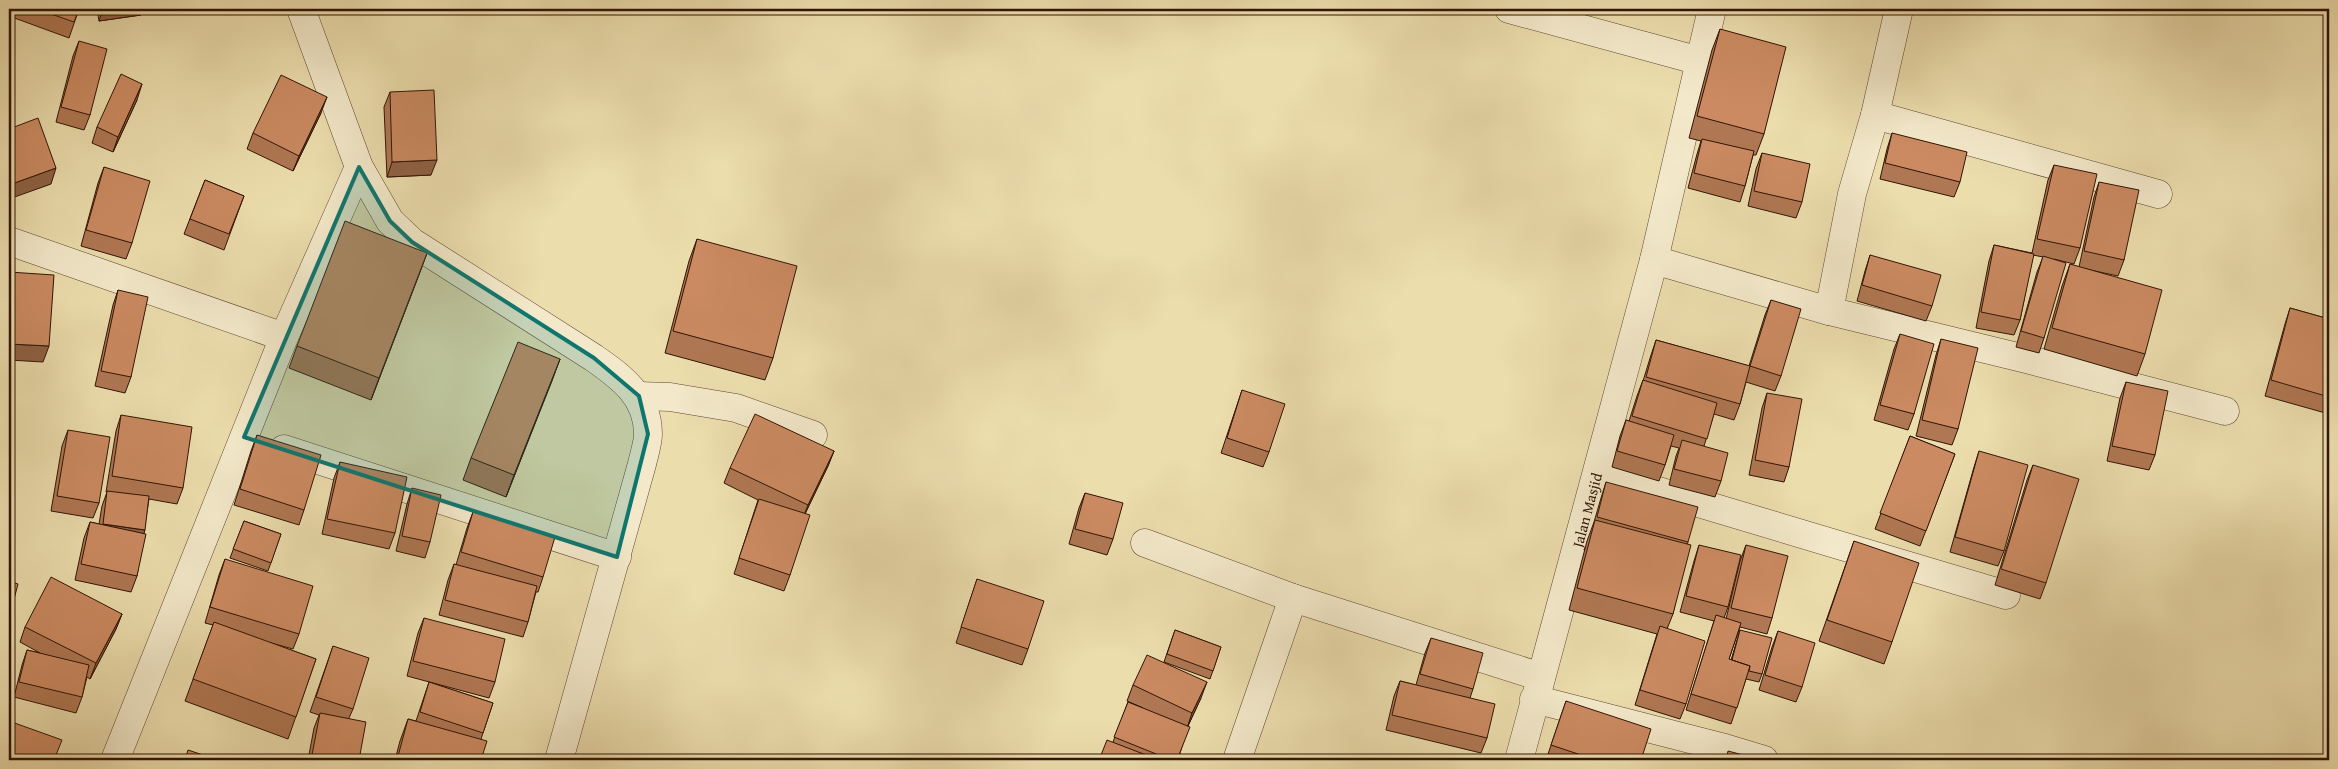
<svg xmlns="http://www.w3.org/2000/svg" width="2338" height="769" viewBox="0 0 2338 769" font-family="'Gentium Book Plus',serif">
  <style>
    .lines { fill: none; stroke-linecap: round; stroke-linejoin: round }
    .street-casing { stroke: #5f462f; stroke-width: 29 }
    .street { stroke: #f3e9ca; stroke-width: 28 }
    .wall { fill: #af7753; stroke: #301405 }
    .shaded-wall { fill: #8e6144; stroke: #301405 }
    .building { fill: #cb8a61; stroke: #301405 }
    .marked { fill: #0f766e; fill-opacity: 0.2; stroke: #0f766e; stroke-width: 4; stroke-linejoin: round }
    .labels { text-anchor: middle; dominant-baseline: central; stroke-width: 4; stroke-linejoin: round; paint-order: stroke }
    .street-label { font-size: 15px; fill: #301405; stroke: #f3e9ca }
  </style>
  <rect width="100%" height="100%" fill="#ecddad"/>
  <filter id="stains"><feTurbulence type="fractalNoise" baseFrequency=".004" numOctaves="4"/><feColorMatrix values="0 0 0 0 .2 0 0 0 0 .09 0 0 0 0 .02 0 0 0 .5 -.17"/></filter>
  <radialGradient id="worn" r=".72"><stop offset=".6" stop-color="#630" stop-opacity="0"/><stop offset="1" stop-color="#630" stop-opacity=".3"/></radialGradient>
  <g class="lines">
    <!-- street casing -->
    <g class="street-casing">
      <g id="street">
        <path d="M301,9l58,158 31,54 22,21 182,116c27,19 54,38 54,76 0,9 -4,21 -6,30l-83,296"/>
        <path d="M1509,9l191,52"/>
        <path d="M1899,9l-24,106 -23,79 -23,117 197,48 199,52"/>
        <path d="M1875,115l283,79"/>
        <path d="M9,241l275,96"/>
        <path d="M1654,260l175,51"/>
        <path d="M639,396l31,1 66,11 77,27"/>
        <path d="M284,449l333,108"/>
        <path d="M1598,473l408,122"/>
        <path d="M1145,543l148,55 248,79"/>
        <path d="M1534,699l187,48 43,13"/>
        <path d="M115,760l169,-423 75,-170"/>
        <path d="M1237,760l56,-162"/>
        <path id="s1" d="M1519,760l135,-500 58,-251"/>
      </g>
    </g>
    <!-- street -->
    <use href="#street" class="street"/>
  </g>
  <!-- wall -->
  <path class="wall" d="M9,9h70l-10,29 -60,-22z
    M97,9h47l-3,6 -42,6z
    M1720,29l44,105 -8,21h-3l-8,31 -5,16 -52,-14 9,-34 4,-13 -12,-3 23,-88z
    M79,41l11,74 -6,15 -28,-8 17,-66z
    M390,92l41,83 -44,2 -3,-70z
    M137,100l-24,52 -21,-9 5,-16z
    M321,113l-28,58 -46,-22 6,-16z
    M1892,133l68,49 -6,15 -74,-18 7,-30z
    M1762,153l40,49 -6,16 -48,-12 8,-37z
    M2054,165l26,83 -6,16 -20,-5 -10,79 -5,15 -23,-6 21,-75 6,-15 -10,-2 -13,65 -6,15 -38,-7 13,-67 5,-16 38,8 16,-73z
    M104,167l28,76 -6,16 -45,-13 17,-63z
    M205,180l39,16 -20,54 -40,-16z
    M2099,182l25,78 -6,16 -37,-8 64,86 -8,22 -93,-27 18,-63 8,-22 9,3 15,-70z
    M697,239l76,119 -8,22 -100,-27 24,-92z
    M427,253l-56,147 -82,-32 8,-22z
    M1870,255l62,51 -6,15 -69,-20 8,-30z
    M118,290l13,87 -6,16 -30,-7 18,-81z
    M1771,300l10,76 -6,15 -29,-9 -6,22 -6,16 -20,-6 -10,32 17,35 -6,16 -46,-12 7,-29 3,-8 -8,-2 -6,19 -6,16 -47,-14 8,-31 6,-16 3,1 8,-25 6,-16v1l8,-26 5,-15 93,26 16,-51z
    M2290,308l39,11v95l-64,-18 20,-72z
    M1900,334l14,80 -6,16 -34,-10 20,-71z
    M1941,339l17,90 -6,16 -36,-9 20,-81z
    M560,359l-54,138 -43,-17 8,-22z
    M2126,382l29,73 -6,15 -42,-9 13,-63z
    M1242,390l27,62 -6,15 -42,-14z
    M1767,393l22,74 -5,15 -35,-7 13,-67z
    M121,415l62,73 -6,16 -28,-5 -12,77 -6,16 -56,-12 9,-42 6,-16 9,2 3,-18 5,-14h-1l10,-61z
    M68,430l31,73 -6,15 -42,-7 11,-65z
    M257,435l47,75 -5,15 -65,-20 17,-54z
    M1910,436l45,18 -35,92 -45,-17z
    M834,451l-6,15 -23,48 -15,61 -6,16 -50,-17 24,-74 -34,-17 6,-15z
    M1979,451l25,100 -6,15 -48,-14 24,-85z
    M340,462l55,71 -6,16 -67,-15 12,-56z
    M2033,465l13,118 -6,16 -45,-14 32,-105z
    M1606,482l82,60 -15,72 -6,15 19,75 -6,15 -45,-14 22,-71 -88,-24 18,-69 7,-19 7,-24z
    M412,488l18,54 -5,16 -29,-7 11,-47z
    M1085,493l28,46 -6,16 -38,-11 10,-36z
    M473,512l70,65 -5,15h-2l-8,30 -5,15 -84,-22 9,-35 6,-16 2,1 11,-37z
    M244,521l37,13 -13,37 -38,-13z
    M1854,541l38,101 -8,22 -65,-23z
    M1699,545l29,62 -4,11 2,1 14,-58 6,-16 26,73 -5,16 -27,-7 -11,32 2,1 9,-30 22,44 -3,8 -13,-3 -15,45 -45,-14 28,-89 -34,-9 14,-51z
    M225,559l74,75 -6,15 -22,-6 45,16 -28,80 -103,-38 28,-76 -8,-2 14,-48z
    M977,579l51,70 -6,16 -66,-22z
    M122,614l-6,15 -26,50 -3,-2 -5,20 -6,16 -62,-16 8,-32 5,-15 13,3 -20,-11 5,-15z
    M424,618l71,64 -6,16 -82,-22 11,-43z
    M1175,630l46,17 -11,32 -46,-17z
    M1778,631l24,56 -6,15 -37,-12 13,-43z
    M1431,638l42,51 -3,9 17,40 -6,15 -95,-23 8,-34 6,-15 16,4 9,-32z
    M333,646l20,63 -4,9 10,42h-51l6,-32 5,-13 -9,-3z
    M429,682l64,21 -12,36v21h-86l5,-19 8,-22 8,2z
    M1133,685l68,13 -13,28 -10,34h-79l14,-18 15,-40 15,6 -16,-7z
    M1566,701l75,59h-95z"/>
  <!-- shaded-wall -->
  <path class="shaded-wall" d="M103,9h41l-3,6 -42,6z
    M142,84l-5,16 -24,52 5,-15z
    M327,97l-6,16 -28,58 6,-15z
    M437,160l-6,15 -44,2 5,-15z
    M56,168l-5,16 -42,15v-14z
    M427,253l-8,22 -48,125 8,-22z
    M9,344l40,2 -6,16 -34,-2z
    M560,359l-8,22 -46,116 8,-22z
    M834,451l-6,15 -26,54 6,-15z
    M103,524l42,6 -5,15z
    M122,614l-6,15 -26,50 6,-16z
    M1207,682l-6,16 -14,30 5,-15z"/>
  <!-- building -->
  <path class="building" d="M37,9h42l-5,13z
    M1720,29l66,18 -22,87 -67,-18z
    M79,41l28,8 -17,66 -29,-8z
    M121,74l21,10 -24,53 -21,-10z
    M281,75l46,22 -28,59 -46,-23z
    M434,90l3,70 -45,2 -2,-70z
    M38,118l18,50 -47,17v-56z
    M1892,133l75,19 -7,30 -75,-19z
    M1702,139l52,12 -9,35 -51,-13z
    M1762,153l48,11 -8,38 -48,-11z
    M2054,165l43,9 -17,74 -43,-9z
    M104,167l46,14 -18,62 -46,-13z
    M205,180l39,16 -15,38 -39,-15z
    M2099,182l40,8 -15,70 -40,-9z
    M345,221l82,32 -48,125 -82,-32z
    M697,239l100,27 -24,92 -100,-27z
    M1994,245l40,9 -14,66 -39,-8z
    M1870,255l71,20 -9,31 -70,-21z
    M2043,256l23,7 -22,75 -23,-7z
    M2070,264l92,26 -17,64 -93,-26z
    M9,272l45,3 -5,71 -40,-2z
    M118,290l30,7 -17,80 -30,-6z
    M1771,300l30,9 -20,67 -31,-10 -10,38 -94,-27 10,-37 94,26z
    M2290,308l39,11v78l-58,-17z
    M1900,334l34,10 -20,70 -34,-9z
    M1941,339l37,9 -20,81 -36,-9z
    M518,342l42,17 -46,116 -43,-17z
    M1643,380l74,23 -10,36 -75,-23z
    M2126,382l42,9 -13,64 -43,-9z
    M1242,390l43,14 -16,48 -42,-14z
    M1767,393l35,6 -13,68 -34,-7z
    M755,414l79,37 -26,54 -78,-37z
    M121,415l71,12 -9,61 -71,-12z
    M1626,420l48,15 -9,30 -48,-14z
    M68,430l42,7 -11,66 -42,-7z
    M257,435l64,20 -17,55 -64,-21z
    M1910,436l45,18 -29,77 -46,-18z
    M1682,440l46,13 -7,28 -47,-12z
    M1979,451l49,14 -24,86 -49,-14z
    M340,462l67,15 -12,56 -68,-14z
    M2033,465l46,14 -33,104 -45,-14z
    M1606,482l92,25 -10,35 -91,-25z
    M412,488l29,7 -11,47 -28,-6z
    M107,491l42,5 -4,34 -42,-6z
    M1085,493l38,10 -10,36 -38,-10z
    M759,499l51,16 -20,60 -51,-17z
    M473,512l82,25 -12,40 -82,-25z
    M1595,520l96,25 -18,69 -96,-26z
    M244,521l37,13 -10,29 -38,-14z
    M90,522l56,12 -9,42 -56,-12z
    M1854,541l65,22 -27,79 -65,-22z
    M1699,545l42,10 -13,52 -42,-11z
    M1746,545l42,11 -16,62 -41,-10z
    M225,559l88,27 -14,48 -89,-27z
    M454,564l83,22 -9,36 -83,-22z
    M51,577l71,37 -26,49 -71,-36z
    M977,579l67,22 -16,48 -67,-22z
    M9,581l9,3 -9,34z
    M1716,615l25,8 -12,36 21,7 -13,42 -46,-14z
    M424,618l81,21 -10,43 -82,-21z
    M214,622l102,37 -20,58 -103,-38z
    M1660,626l45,15 -19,63 -46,-14z
    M1175,630l46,17 -8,24 -46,-17z
    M1740,630l32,8 -10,36 -13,-3 1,-5 -18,-6z
    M1778,631l37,12 -13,44 -37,-12z
    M1431,638l52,15 -10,36 -53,-15z
    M333,646l36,12 -16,51 -37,-12z
    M27,650l62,15 -7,32 -63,-15z
    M1147,655l60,27 -15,31 -59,-28z
    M1400,681l95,23 -8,34 -95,-23z
    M429,682l64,21 -10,30 -63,-21z
    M1566,701l85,28 -10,31h-45l-45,-15z
    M1128,702l62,25 -13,33h-6l-57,-23z
    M320,713l46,9 -7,38h-48z
    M408,719l79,22 -6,19h-84z
    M9,721l53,19 -8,20h-43l-2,-1z
    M1107,740l52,20h-60z
    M188,750l30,10h-33z
    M1728,751l34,9h-36z"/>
  <!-- marked area -->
  <path class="marked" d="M359,167l31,54 22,21 182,116 45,38 9,38 -31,123 -373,-120z"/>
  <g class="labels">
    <!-- street labels -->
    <g class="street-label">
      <text stroke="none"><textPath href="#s1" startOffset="259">Jalan Masjid</textPath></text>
    </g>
  </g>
  <!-- margin -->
  <rect width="2338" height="769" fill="none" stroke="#ecddad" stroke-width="30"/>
  <rect x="10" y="10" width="2318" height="749" fill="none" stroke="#301405" stroke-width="2.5"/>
  <rect x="15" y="15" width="2308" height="739" fill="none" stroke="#301405"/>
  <rect width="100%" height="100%" filter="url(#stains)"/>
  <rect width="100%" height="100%" fill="url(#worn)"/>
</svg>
